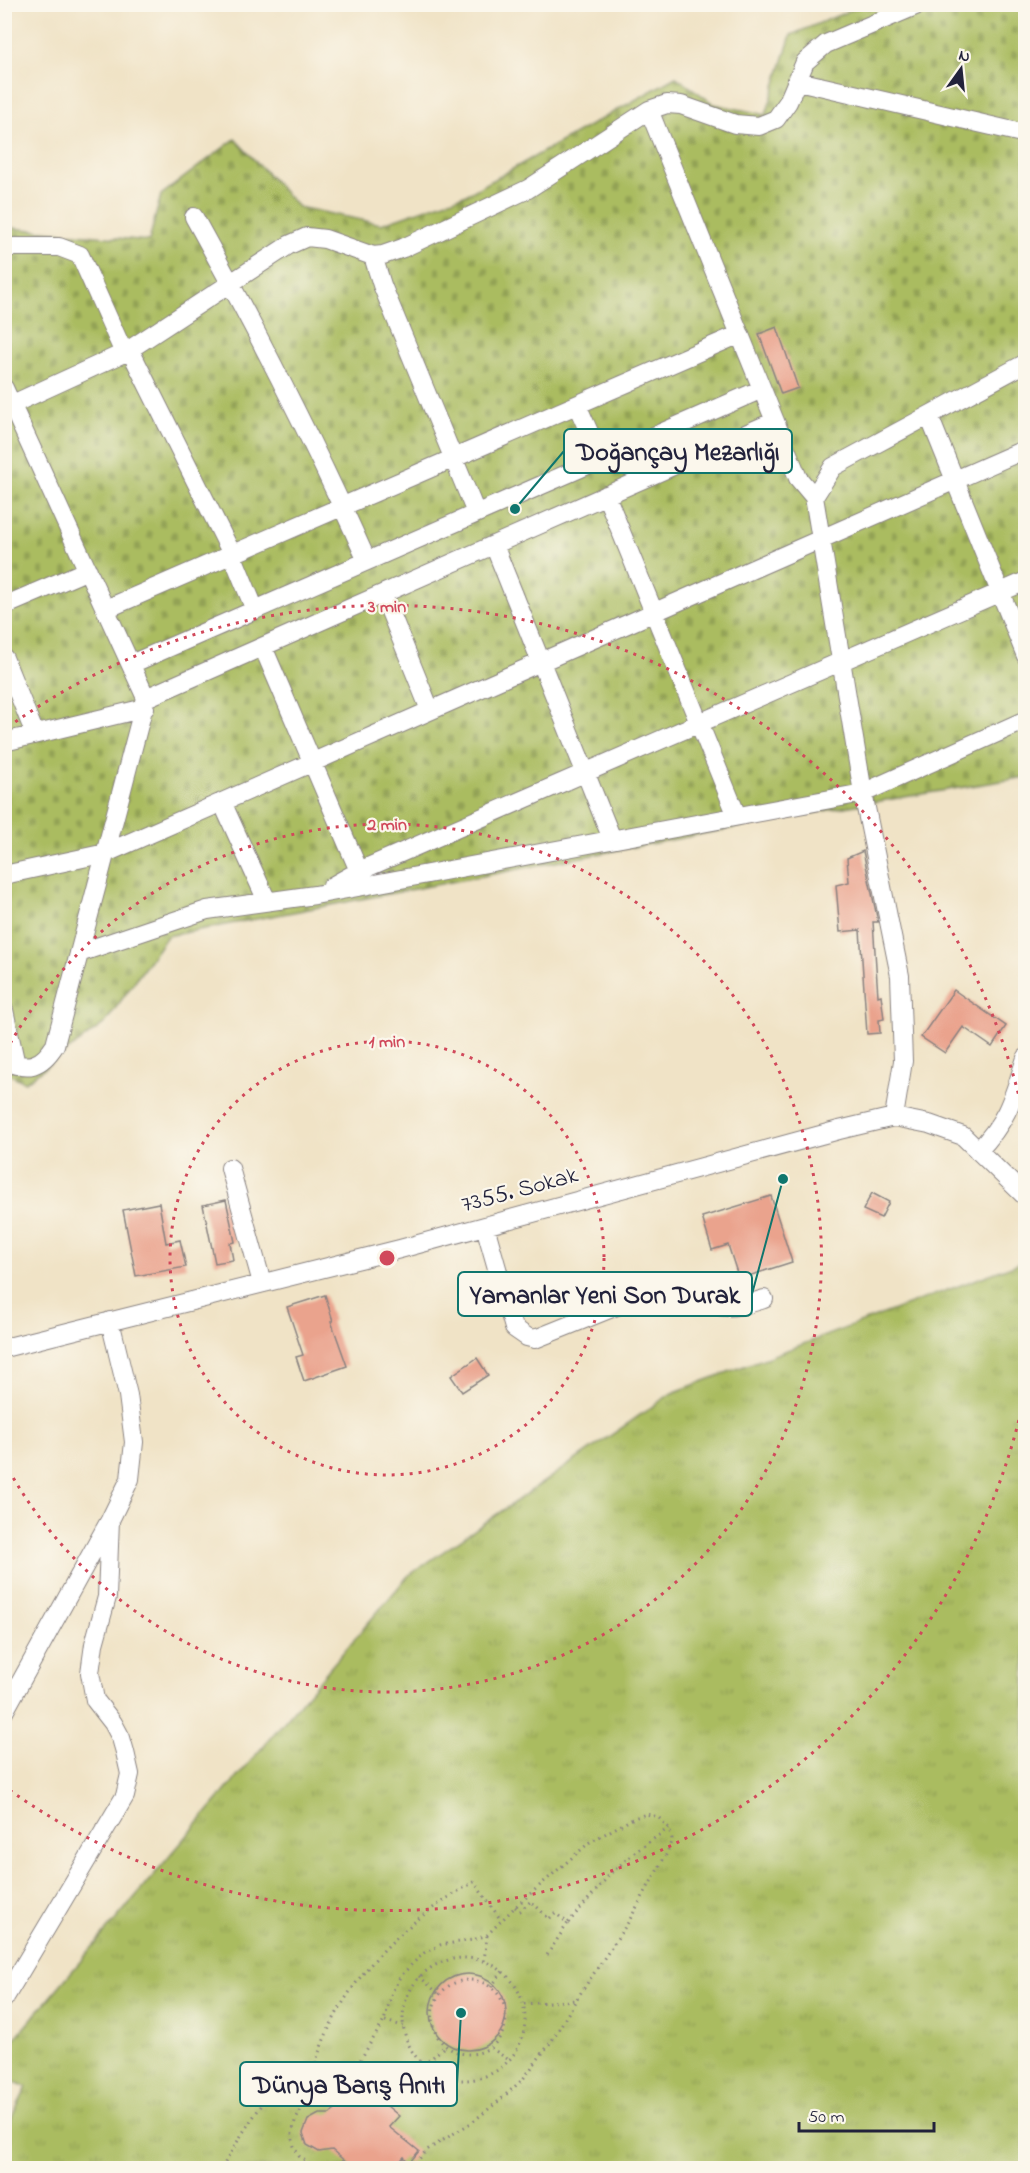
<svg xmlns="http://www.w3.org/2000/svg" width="1030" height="2173" font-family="'Indie Flower',sans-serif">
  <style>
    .cemetery { fill: url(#cemetery-stones); stroke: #666f4e; stroke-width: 1.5 }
    .park { fill: url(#park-tufts); stroke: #666f4e; stroke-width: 1.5 }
    .building { fill: #eaa38d }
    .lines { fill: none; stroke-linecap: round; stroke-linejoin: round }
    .minor-casing { stroke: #898280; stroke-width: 20 }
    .path { stroke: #898280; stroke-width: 3; stroke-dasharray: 1.5 4.5; stroke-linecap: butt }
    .minor { stroke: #fff; stroke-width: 18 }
    .ring { fill: none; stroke: #d1495b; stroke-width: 3; stroke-dasharray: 3 6 }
    .labels { text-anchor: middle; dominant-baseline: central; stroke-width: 4.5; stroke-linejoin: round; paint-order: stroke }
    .street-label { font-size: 24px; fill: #22223b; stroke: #fbf7ec }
    .centre { fill: #d1495b; stroke: #fbf7ec; stroke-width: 3 }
    .ring-label { font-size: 18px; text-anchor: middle; font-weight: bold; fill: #d1495b; stroke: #fbf7ec; stroke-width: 4.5; stroke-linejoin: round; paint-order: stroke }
    .leader { fill: none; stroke: #0f766e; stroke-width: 2 }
    .callout-dot { fill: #0f766e; stroke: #fbf7ec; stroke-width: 2 }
    .callout { fill: #fbf7ec; stroke: #0f766e; stroke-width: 2 }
    .callout-label { font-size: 26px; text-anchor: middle; font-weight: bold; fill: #22223b }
  </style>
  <defs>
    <pattern id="cemetery-stones" width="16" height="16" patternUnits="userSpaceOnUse" patternTransform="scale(1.5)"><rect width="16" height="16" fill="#aabc60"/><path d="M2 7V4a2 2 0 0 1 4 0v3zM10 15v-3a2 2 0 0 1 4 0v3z" fill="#92a154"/></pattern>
    <pattern id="park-tufts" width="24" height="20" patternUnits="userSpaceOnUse" patternTransform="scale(1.5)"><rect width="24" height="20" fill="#aabc60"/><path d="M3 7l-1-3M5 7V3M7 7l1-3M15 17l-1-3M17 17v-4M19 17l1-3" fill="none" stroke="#92a154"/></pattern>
  </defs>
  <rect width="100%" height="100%" fill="#fbf7ec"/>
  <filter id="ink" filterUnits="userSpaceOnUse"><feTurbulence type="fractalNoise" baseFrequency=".0167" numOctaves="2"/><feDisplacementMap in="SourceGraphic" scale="12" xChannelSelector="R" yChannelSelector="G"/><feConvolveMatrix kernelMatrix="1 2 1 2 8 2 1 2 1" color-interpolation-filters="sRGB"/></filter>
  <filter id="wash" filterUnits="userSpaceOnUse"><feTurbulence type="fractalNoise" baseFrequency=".008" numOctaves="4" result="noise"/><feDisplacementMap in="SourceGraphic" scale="24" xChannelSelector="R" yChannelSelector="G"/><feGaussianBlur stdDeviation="1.35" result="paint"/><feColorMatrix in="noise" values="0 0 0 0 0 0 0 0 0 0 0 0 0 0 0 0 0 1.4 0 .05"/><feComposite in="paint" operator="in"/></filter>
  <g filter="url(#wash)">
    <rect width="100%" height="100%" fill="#f0e3c6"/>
    <path class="cemetery" d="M863 5H1025V777L844 807 167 936 105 1023 25 1082 5 1072 4 223 11 228 149 241 161 195 235 139 298 207 381 224 470 193 676 77 714 104 766 115 791 35Z"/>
    <path class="park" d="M1025 1261V2168H5V2131L27 2087 5 2078V2050L408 1576 672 1393Z"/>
    <g id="blocks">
      <path class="building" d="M777 327 798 388 781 394 759 334Z
        M863 851 878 922H873L878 996 881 995 884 1019 879 1020 880 1033 867 1034 860 930 840 932 836 885 849 882 847 858Z
        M954 990 1006 1026 992 1047 963 1027 945 1053 921 1037Z
        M872 1193 889 1202 881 1218 863 1210Z
        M771 1196 792 1262 739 1279 728 1245 712 1250 702 1217Z
        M226 1200 235 1242 230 1243 233 1260 215 1263 203 1205Z
        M159 1203 166 1243 180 1240 186 1267 136 1276 123 1210Z
        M325 1295 333 1321H331L347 1366 304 1381 296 1357 303 1355 287 1307Z
        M477 1358 488 1375 462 1392 451 1376Z
        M430 2012a38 38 0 1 1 76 0a38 38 0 1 1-76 0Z
        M351 2092 365 2105 374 2095 399 2116 389 2127 419 2151 409 2163 404 2157 393 2169H354L332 2150 319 2152 307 2145 303 2133 308 2120 319 2114H330Z"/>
    </g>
  </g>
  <g filter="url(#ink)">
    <use href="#blocks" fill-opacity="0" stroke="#898280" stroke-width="1.5"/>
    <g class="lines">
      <defs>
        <path id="minor" d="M798 81 1026 134
          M649 110 798 478 814 497 863 793 900 976 903 1061 894 1117
          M194 217C256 329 315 444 367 561
          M4 249 12 247H59L80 255 124 353
          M373 256 382 285 476 513
          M130 350 232 554 255 610
          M4 388 146 698
          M577 405 601 459
          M4 408 124 353 289 245 307 237 325 239 373 256 383 255 403 248 528 189 649 110 667 104 681 105 735 124 759 126 776 119 788 102 805 62 826 44 920 4
          M929 416 1026 656
          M606 495 737 816
          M814 497 833 467 1026 363
          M494 545 612 839
          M383 594 430 710
          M4 606 88 570
          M106 609 740 334
          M263 647 359 871
          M4 658 35 734
          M131 664 762 389
          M4 742 145 708
          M222 802 267 901
          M4 875 106 853 1026 449
          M332 886 359 871 1026 581
          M79 953 207 910 315 895 863 793 1026 720
          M4 1010 16 1065
          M4 1059C28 1071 41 1067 55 1045L146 698 775 421
          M978 1151C1008 1120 1013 1098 1026 1058
          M230 1168 262 1283
          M485 1226 514 1328 527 1337 535 1339 642 1296C671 1290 688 1301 717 1306 733 1309 748 1304 764 1299
          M4 1348 400 1249 839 1130 894 1117 929 1124 963 1136 1026 1197
          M4 1712 110 1520 130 1479 134 1442 128 1395 110 1321
          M4 1999 125 1796 130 1774 125 1752 121 1738 113 1723 95 1700 90 1673 94 1644 107 1597 110 1520"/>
      </defs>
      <use href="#minor" class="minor-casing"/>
      <path class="path" d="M515 1907 520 1911 531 1901 549 1919 555 1913 568 1923 611 1873 636 1851 669 1828
        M547 1955 568 1923
        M403 2019a61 61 0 1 1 122 0a61 61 0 1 1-122 0Z
        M484 1961 487 1936
        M419 1976 439 1994
        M432 2017a37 37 0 1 1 74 0a37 37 0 1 1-74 0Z
        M491 1987 503 1971
        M524 2004 576 2000
        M385 2021 403 2026
        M491 2048 509 2060
        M424 2065 445 2046
        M313 2099C310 2077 315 2062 323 2042 352 1971 408 1919 474 1882L501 1920
        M222 2168C243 2131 266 2093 299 2065L325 2071 359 2060
        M314 2168 299 2156 294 2146 292 2134 295 2121 303 2107 313 2099 328 2097 348 2080 384 2021 392 1992 400 1977 412 1964 424 1953 440 1945 473 1940 487 1935 515 1907 590 1842 634 1818 646 1814 658 1817 669 1828 672 1839 667 1853 629 1921 576 2000 551 2042 523 2079 500 2100 471 2123 427 2150 411 2168"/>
      <use href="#minor" class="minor"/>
    </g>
  </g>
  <g class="ring">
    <circle cx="387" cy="1258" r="217"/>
    <path d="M6 1051A434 434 0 1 1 6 1465"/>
    <path d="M1025 1394A652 652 0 0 1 8 1789M8 727A652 652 0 0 1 1025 1122"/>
  </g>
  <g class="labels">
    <g class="street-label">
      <text transform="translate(520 1191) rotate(-15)">7355. Sokak</text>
    </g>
  </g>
  <circle cx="387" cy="1258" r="9" class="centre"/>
  <g class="ring-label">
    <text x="387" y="612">3 min</text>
    <text x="387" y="830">2 min</text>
    <text x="387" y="1047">1 min</text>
  </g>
  <path class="leader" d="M515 509L564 451M783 1179L752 1294M461 2013L457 2084"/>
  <g class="callout-dot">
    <circle cx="515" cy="509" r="6"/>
    <circle cx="783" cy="1179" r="6"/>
    <circle cx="461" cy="2013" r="6"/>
  </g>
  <g class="callout">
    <rect x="564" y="429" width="228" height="44" rx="6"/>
    <rect x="458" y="1272" width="294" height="44" rx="6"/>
    <rect x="240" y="2062" width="217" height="44" rx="6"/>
  </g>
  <g class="callout-label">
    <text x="678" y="460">Doğançay Mezarlığı</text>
    <text x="605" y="1303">Yamanlar Yeni Son Durak</text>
    <text x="349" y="2093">Dünya Barış Anıtı</text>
  </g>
  <rect width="1030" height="2173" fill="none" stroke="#fbf7ec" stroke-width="24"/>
  <g transform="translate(961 69) rotate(15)" stroke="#fbf7ec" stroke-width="4.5" paint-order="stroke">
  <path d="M0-4.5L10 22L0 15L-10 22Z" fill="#22223b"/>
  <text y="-9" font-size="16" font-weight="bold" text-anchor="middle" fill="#22223b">N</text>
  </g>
  <path d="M799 2122v9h135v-9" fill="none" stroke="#22223b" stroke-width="3"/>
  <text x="808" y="2122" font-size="18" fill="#22223b" stroke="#fbf7ec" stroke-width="4.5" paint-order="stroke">50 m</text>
</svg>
